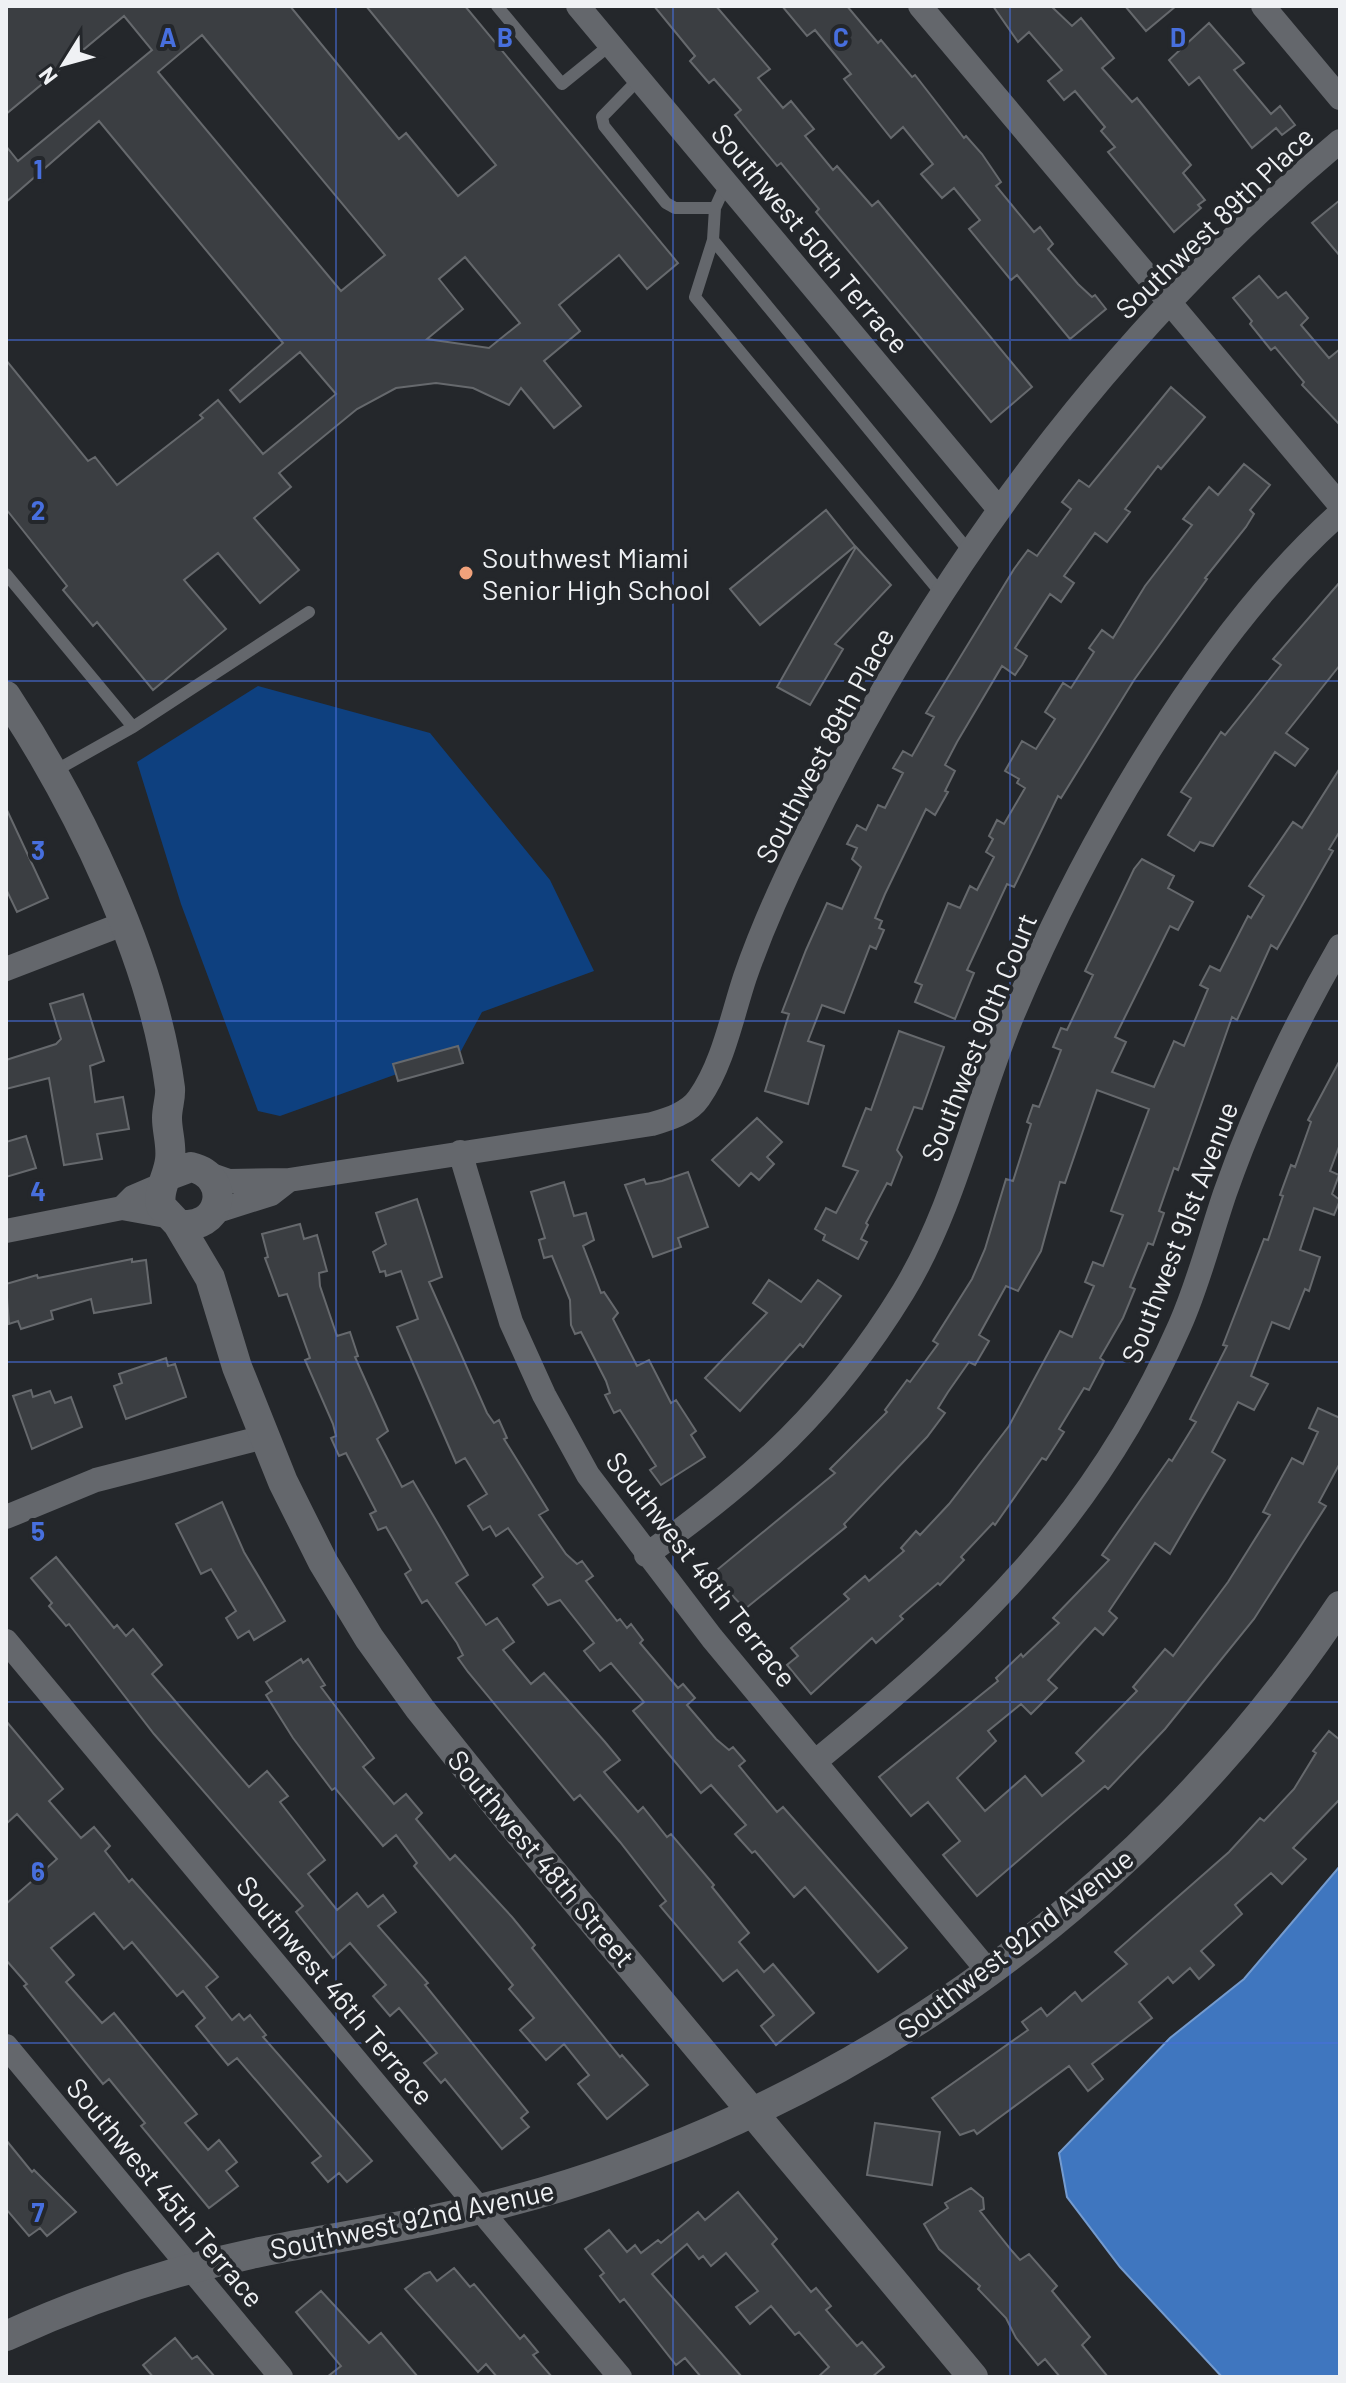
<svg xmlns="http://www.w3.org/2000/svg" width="1346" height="2383" font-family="Barlow,sans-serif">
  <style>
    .green { fill: #0e407f }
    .water { fill: #3f76bf; stroke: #749bcf; stroke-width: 2 }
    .building { fill: #3b3e42; stroke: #66696d; stroke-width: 2; fill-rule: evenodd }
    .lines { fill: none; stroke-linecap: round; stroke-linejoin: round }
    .service { stroke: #64676c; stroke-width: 12 }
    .minor { stroke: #64676c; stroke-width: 24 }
    .tertiary { stroke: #64676c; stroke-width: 30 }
    .grid { fill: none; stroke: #476fde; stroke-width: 2; stroke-opacity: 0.55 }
    .poi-dot { fill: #f1a27b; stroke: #24272b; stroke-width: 3 }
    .labels { text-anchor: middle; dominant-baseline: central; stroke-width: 8; stroke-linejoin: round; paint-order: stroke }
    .street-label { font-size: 28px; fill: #eff1f4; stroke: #24272b }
    .poi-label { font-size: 28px; fill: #eff1f4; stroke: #24272b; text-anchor: start }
    .grid-label { font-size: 26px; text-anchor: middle; font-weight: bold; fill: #476fde; stroke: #24272b; stroke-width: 8; stroke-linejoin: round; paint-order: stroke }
  </style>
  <rect width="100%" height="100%" fill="#24272b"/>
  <path class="green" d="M258 686 430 733 550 880 594 971 482 1012 461 1051 280 1116 258 1111 181 904 137 762Z"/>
  <path class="water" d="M1340 1866V2377H1222L1120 2267 1067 2197 1059 2153 1170 2038 1244 1979Z"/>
  <path class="building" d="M6 6H290L399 139 406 133 458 196 496 165 366 6H465L678 263 647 289 619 255 559 305 580 331 544 361 581 406 554 428 521 388 509 405 473 388 436 383 396 388 357 409 279 473 291 487 254 518 299 570 260 603 218 553 184 580 226 629 153 690 97 622 93 626 63 590 67 586 6 509V360L88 461 95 457 117 485 203 418 200 415 218 400 263 454 336 394 300 352 240 402 230 390 283 343 99 121 6 202V146L18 161 152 50 124 16 6 114ZM202 35 385 255 341 291 158 72ZM465 257 520 323 489 348 427 339 463 309 439 279Z
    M654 6H716L770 69 758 78 783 108 791 101 814 129 805 136 833 170 837 166 872 206 878 201 1032 387 991 422 816 212 819 209 781 163 777 166 735 115 741 110 714 79 709 83 690 61 695 56Z
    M782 6H847L878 43 881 40 912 77 915 75 964 138 966 136 982 154 1001 182 996 186 1034 232 1040 227 1053 244 1048 249 1078 284 1092 297 1095 295 1106 309 1070 339 1017 275 1011 280 969 229 980 220 954 188 942 198 921 174 933 164 903 127 891 138 844 79 851 74 815 30 807 36Z
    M993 6H1051L1072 26 1081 18 1114 58 1102 68 1132 102 1137 98 1191 165 1183 173 1205 200 1198 205 1201 208 1174 232 1108 152 1115 147 1101 131 1105 127 1075 91 1064 100 1048 81 1062 70 1029 32 1018 42Z
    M1125 6H1176L1146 31Z
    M1209 23 1244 63 1234 70 1271 114 1280 106 1295 125 1282 135 1276 128 1252 148 1199 77 1189 85 1169 60Z
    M1340 200V256L1312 223Z
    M1259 276 1278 298 1286 292 1308 318 1301 325 1329 358 1340 349V425L1302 385 1304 382 1275 347 1271 350 1250 324 1252 321 1233 298Z
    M1171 387 1205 417 1161 469 1158 466 1125 509 1130 512 1107 542 1095 533 1064 576 1074 583 1061 602 1050 594 1015 648 1027 656 1022 665 1015 675 1002 666 957 742 945 765 955 771 945 791 948 792 935 815 926 809 885 894 875 918 882 921 879 928 884 930 876 949 870 946 844 1013 822 1005 808 1041 824 1046 808 1104 765 1091 789 1014 782 1012 806 950 827 903 842 909 861 867 852 859 857 848 847 844 857 825 866 830 878 805 885 808 903 773 893 768 903 751 912 756 934 717 926 713 1014 569 1028 550 1037 556 1071 509 1062 502 1079 480 1089 487Z
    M1244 464 1270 485 1250 510 1254 514 1246 527 1205 578 1207 579 1134 680 1061 798 1058 796 1014 887 1007 884 967 970 974 973 955 1019 915 1002 922 985 915 982 948 903 960 908 970 886 977 890 994 857 986 852 993 839 989 836 997 820 1004 824 1025 788 1017 783 1019 779 1005 771 1022 741 1036 749 1055 719 1045 712 1063 683 1071 688 1094 652 1089 648 1102 630 1113 638 1145 586 1192 525 1183 519 1209 487 1218 495Z
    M826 510 855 546 760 625 730 589Z
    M856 547 891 585 835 644 843 649 810 705 777 687Z
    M1340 582V665L1286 733 1308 749 1295 766 1275 752 1213 846 1200 842 1194 851 1168 835 1191 798 1181 792 1221 732 1225 735 1281 665 1273 659Z
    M1340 768V831L1329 849 1333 851 1277 949 1271 945 1237 1020 1232 1017 1178 1170 1174 1168 1159 1211 1164 1213 1153 1245 1148 1243 1130 1287 1135 1289 1123 1318 1100 1358 1104 1361 1089 1390 1084 1388 1059 1429 1064 1432 1046 1460 1042 1458 995 1525 993 1523 961 1557 964 1560 940 1585 938 1583 900 1616 903 1619 876 1643 872 1638 811 1694 787 1665 798 1656 791 1648 849 1599 844 1594 865 1576 869 1581 904 1551 901 1548 916 1531 920 1535 949 1504 1009 1426 1060 1331 1072 1337 1094 1286 1085 1282 1093 1262 1103 1266 1123 1215 1111 1211 1149 1109 1097 1090 1065 1183 1060 1182 1041 1251 1018 1291 1006 1286 979 1335 989 1341 975 1365 969 1362 948 1392 938 1408 945 1413 927 1437 844 1524 846 1527 745 1609 712 1574 835 1473 830 1469 887 1412 885 1410 907 1380 910 1382 938 1344 933 1341 972 1279 985 1249 1006 1179 1013 1181 1031 1124 1027 1122 1033 1105 1039 1107 1061 1050 1053 1047 1061 1028 1067 1030 1093 975 1085 971 1134 869 1142 859 1174 876 1168 888 1193 902 1178 930 1170 926 1115 1037 1126 1042 1112 1072 1154 1087 1174 1041 1184 1046 1208 989 1200 985 1210 966 1220 971 1248 916 1251 918 1264 896 1249 886 1293 822 1302 828Z
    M6 808 48 898 17 912 6 889Z
    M83 994 104 1061 90 1066 95 1102 123 1097 129 1129 97 1134 102 1159 64 1165 49 1078 6 1089V1060L56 1044 61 1039 50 1004Z
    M899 1031 944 1047 922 1109 914 1107 897 1150 902 1157 891 1185 887 1183 866 1223 868 1225 861 1239 867 1242 858 1259 823 1240 825 1235 815 1229 826 1208 836 1213 858 1171 843 1166 866 1108 871 1110Z
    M458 1046 463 1063 398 1081 393 1064Z
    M1340 1060V1144L1330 1171 1339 1175 1332 1194 1340 1200 1334 1215 1314 1208 1300 1250 1320 1257 1309 1291 1305 1289 1289 1329 1272 1322 1251 1376 1268 1384 1254 1410 1238 1402 1212 1452 1225 1460 1170 1554 1155 1543 1109 1611 1117 1618 1103 1635 1095 1628 1048 1680 1057 1688 1031 1714 1021 1704 988 1731 996 1741 957 1778 985 1811 1025 1776 1042 1796 1084 1761 1076 1753 1137 1691 1133 1687 1165 1649 1173 1656 1228 1582 1270 1515 1263 1512 1292 1458 1303 1464 1318 1432 1309 1428 1318 1408 1340 1418V1463L1319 1502 1326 1506 1254 1619 1165 1729 1108 1789 1105 1786 977 1896 943 1855 960 1841 928 1802 911 1816 879 1777 998 1681 996 1678 1021 1654 1023 1657 1059 1623 1053 1618 1109 1560 1102 1555 1169 1459 1172 1461 1196 1422 1190 1419 1227 1346 1223 1345 1264 1239 1268 1240 1283 1196 1280 1195 1291 1165 1295 1167 1311 1122 1308 1120Z
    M757 1118 782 1142 767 1157 774 1164 759 1180 751 1173 739 1186 712 1160Z
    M26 1136 36 1168 6 1177V1142Z
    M688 1172 708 1227 678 1238 681 1247 653 1257 625 1185 644 1179 646 1184 662 1181Z
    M564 1182 574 1216 586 1213 594 1240 583 1246 601 1293 604 1292 618 1313 613 1319 637 1366 649 1360 671 1403 676 1400 696 1431 691 1435 705 1457 661 1485 650 1470 656 1466 620 1410 614 1413 605 1395 610 1393 606 1381 581 1332 575 1334 571 1325 570 1300 552 1256 544 1258 539 1240 545 1238 531 1192Z
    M417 1199 442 1277 429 1282 487 1413 494 1423 499 1420 507 1438 504 1439 548 1510 539 1515 566 1554 577 1564 582 1561 593 1576 586 1581 617 1621 620 1619 627 1628 631 1624 643 1640 640 1643 678 1688 683 1684 695 1698 687 1705 716 1739 729 1750 733 1747 745 1761 739 1766 777 1812 783 1807 907 1948 878 1972 805 1887 794 1897 755 1851 752 1853 735 1834 746 1825 711 1785 701 1793 662 1746 633 1711 644 1702 611 1663 600 1671 584 1651 594 1643 560 1600 548 1605 533 1585 543 1577 508 1528 496 1536 490 1526 483 1530 468 1506 487 1494 465 1458 456 1463 397 1327 418 1319 401 1271 386 1276 385 1271 380 1272 373 1252 386 1244 376 1213Z
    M300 1224 304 1239 317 1235 327 1271 319 1273 320 1286 337 1336 350 1332 358 1356 355 1357 388 1431 377 1439 402 1487 413 1481 468 1575 456 1583 486 1625 497 1618 514 1642 503 1650 531 1684 544 1673 605 1742 620 1760 604 1772 638 1812 643 1807 667 1837 671 1834 714 1885 712 1887 749 1933 739 1942 764 1972 773 1964 814 2013 776 2045 761 2026 774 2015 737 1970 723 1981 660 1906 666 1901 620 1842 580 1795 574 1800 468 1672 458 1658 463 1655 457 1643 427 1600 422 1603 405 1574 411 1570 386 1527 378 1530 370 1514 376 1511 346 1453 339 1456 331 1438 336 1436 333 1424 305 1360 310 1358 287 1294 279 1296 265 1258 268 1257 262 1234Z
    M132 1259V1262L146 1260 151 1303 94 1313 91 1299 51 1311 53 1319 21 1329 18 1321 9 1324 6 1284 37 1275 38 1278Z
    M769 1280 801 1302 818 1280 841 1296 803 1347 800 1344 740 1411 705 1378 767 1313 753 1303Z
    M166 1358 168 1366 175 1364 186 1397 126 1419 114 1386 122 1383 119 1374Z
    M31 1390 33 1397 50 1391 55 1403 71 1397 82 1427 32 1449 13 1396Z
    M222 1502 244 1552 285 1621 254 1640 249 1631 238 1638 226 1618 236 1611 211 1569 201 1574 176 1524Z
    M56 1557 114 1628 117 1625 126 1636 133 1629 162 1665 152 1674 249 1787 267 1771 288 1796 280 1802 325 1860 308 1874 337 1910 357 1893 368 1907 383 1895 396 1912 378 1926 428 1983 425 1985 528 2112 521 2118 529 2127 502 2149 445 2079 441 2083 424 2063 437 2053 399 2008 390 2016 373 1996 386 1985 350 1943 333 1958 296 1912 303 1906 154 1734 69 1624 66 1626 49 1606 52 1603 31 1578Z
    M301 1659 303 1663 308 1659 325 1685 321 1687 374 1758 363 1767 394 1804 406 1794 422 1813 416 1819 450 1860 455 1855 512 1917 535 1945 532 1948 620 2057 622 2055 648 2085 607 2119 578 2084 589 2075 564 2044 546 2060 520 2030 534 2018 509 1989 513 1985 414 1866 417 1863 396 1835 383 1846 335 1788 332 1790 293 1738 266 1695 272 1691 266 1682Z
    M6 1721 63 1789 49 1801 81 1838 94 1827 110 1846 105 1851 129 1882 132 1879 218 1977 206 1987 232 2020 239 2014 244 2020 250 2015 266 2035 263 2037 372 2161 347 2182 339 2173 328 2182 312 2163 321 2156 237 2058 228 2065 196 2026 205 2018 183 1991 177 1996 132 1942 124 1949 94 1913 51 1948 74 1975 66 1982 102 2023 114 2013 197 2114 185 2123 208 2150 219 2140 237 2162 226 2171 238 2186 209 2208 141 2126 145 2123 109 2079 103 2084 24 1986 27 1984 6 1960V1904L57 1859 17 1814 6 1824Z
    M1329 1731 1340 1740V1799L1293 1848 1306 1859 1282 1884 1271 1873 1235 1905 1242 1914 1201 1951 1214 1965 1199 1979 1190 1968 1173 1983 1168 1977 1139 2002 1152 2018 1092 2064 1103 2079 1088 2091 1069 2066 977 2134 974 2130 960 2135 932 2098 1028 2030 1022 2022 1041 2008 1047 2016 1075 1992 1082 2001 1127 1964 1115 1952 1229 1852 1260 1818 1264 1821 1294 1789 1316 1753 1313 1751Z
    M875 2123 940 2132 932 2185 867 2175Z
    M6 2140 32 2172 34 2170 76 2212 47 2236 40 2228 29 2236 6 2209Z
    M971 2188 983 2198 984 2209 980 2211 1012 2251 1020 2260 1029 2254 1057 2286 1052 2291 1090 2337 1082 2345 1108 2377H1060L1045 2359 1038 2365 1016 2338 1006 2318 978 2289 980 2286 939 2249 924 2224 948 2208 945 2203Z
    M738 2192 777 2239 772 2244 811 2292 816 2288 831 2306 826 2310 857 2346 862 2342 884 2367 872 2377H818L829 2367 799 2332 795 2335 771 2306 750 2324 736 2307 758 2291 726 2253 711 2266 703 2256 699 2259 687 2244 652 2274 742 2377H701L685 2358 676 2365 624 2299 620 2302 600 2276 604 2273 585 2249 609 2230 627 2252 635 2245 641 2253 658 2240 661 2243 698 2212 705 2220Z
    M454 2268 470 2287 474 2284 520 2339 524 2335 538 2352 533 2355 552 2377H497L486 2364 478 2372 405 2289 424 2274 430 2272 437 2281Z
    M321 2291 369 2343 381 2333 418 2377H327L341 2366 296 2312Z
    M175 2338 192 2359 197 2356 215 2377H153L143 2365Z"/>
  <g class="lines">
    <path class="service" d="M497 6 562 84 610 45
      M639 79 602 117 604 126 666 203 675 208H715
      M726 184 715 208 713 240 968 550
      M713 240 695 297 940 592
      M6 574 133 727
      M53 772 133 727 309 612"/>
    <path class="minor" d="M578 6 998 508
      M920 6 1340 505
      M1263 6 1340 98
      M6 969 123 924
      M460 1152 511 1322 544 1395 588 1475 712 1638 988 1971
      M209 1174 229 1181 289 1180 652 1124C669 1119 689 1113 699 1098 723 1064 732 1016 745 977 761 931 781 886 803 842 931 575 1112 332 1340 141
      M122 1208 133 1197 161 1185
      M214 1212 271 1194 289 1180
      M6 1231 122 1208 166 1216
      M6 1517 96 1480 264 1437
      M646 1555C756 1477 832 1408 903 1292 954 1208 974 1110 1011 1019 1081 851 1203 635 1340 513
      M6 1641 620 2377
      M816 1761C976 1630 1095 1519 1180 1325 1199 1282 1210 1237 1225 1193 1255 1108 1295 1024 1340 946
      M6 2046 281 2377"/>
    <path class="tertiary" d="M6 696C78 805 153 958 170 1088 171 1098 167 1107 167 1118 167 1132 172 1145 170 1160 168 1177 158 1188 161 1206L178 1224C221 1233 234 1177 191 1167L167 1176
      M178 1224 210 1278 237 1367 283 1482 323 1562 369 1638 420 1709 504 1814 973 2377
      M6 2336C87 2299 173 2270 260 2252 334 2237 410 2227 484 2208 832 2122 1142 1904 1340 1606"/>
  </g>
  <path class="grid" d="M336 6V2377M673 6V2377M1010 6V2377M6 340H1340M6 681H1340M6 1021H1340M6 1362H1340M6 1702H1340M6 2043H1340"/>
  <circle class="poi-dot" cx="466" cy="573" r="8"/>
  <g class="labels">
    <g class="street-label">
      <text transform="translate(1214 222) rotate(-44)">Southwest 89th Place</text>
      <text transform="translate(811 238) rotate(50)">Southwest 50th Terrace</text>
      <text transform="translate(824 745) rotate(-62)">Southwest 89th Place</text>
      <text transform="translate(978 1037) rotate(-68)">Southwest 90th Court</text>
      <text transform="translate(1179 1232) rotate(-69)">Southwest 91st Avenue</text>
      <text transform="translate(702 1569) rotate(52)">Southwest 48th Terrace</text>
      <text transform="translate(542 1858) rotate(50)">Southwest 48th Street</text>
      <text transform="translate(1015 1943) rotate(-38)">Southwest 92nd Avenue</text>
      <text transform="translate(336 1990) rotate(50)">Southwest 46th Terrace</text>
      <text transform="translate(166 2192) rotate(50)">Southwest 45th Terrace</text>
      <text transform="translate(412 2219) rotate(-12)">Southwest 92nd Avenue</text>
    </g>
    <g class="poi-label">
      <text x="482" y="557">Southwest Miami<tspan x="482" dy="32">Senior High School</tspan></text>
    </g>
  </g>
  <g class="grid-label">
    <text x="168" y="47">A</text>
    <text x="505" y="47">B</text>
    <text x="841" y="47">C</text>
    <text x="1178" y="47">D</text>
    <text x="38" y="179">1</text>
    <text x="38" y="520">2</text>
    <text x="38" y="860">3</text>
    <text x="38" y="1201">4</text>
    <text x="38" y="1541">5</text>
    <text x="38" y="1881">6</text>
    <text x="38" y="2222">7</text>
  </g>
  <rect width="1346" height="2383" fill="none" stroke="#eff1f4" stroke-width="16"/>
  <g transform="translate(64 64) rotate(233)" stroke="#24272b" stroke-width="6" paint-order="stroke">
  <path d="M0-6L14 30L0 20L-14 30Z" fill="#eff1f4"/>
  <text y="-12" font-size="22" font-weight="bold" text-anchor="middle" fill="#eff1f4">N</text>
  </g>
</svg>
